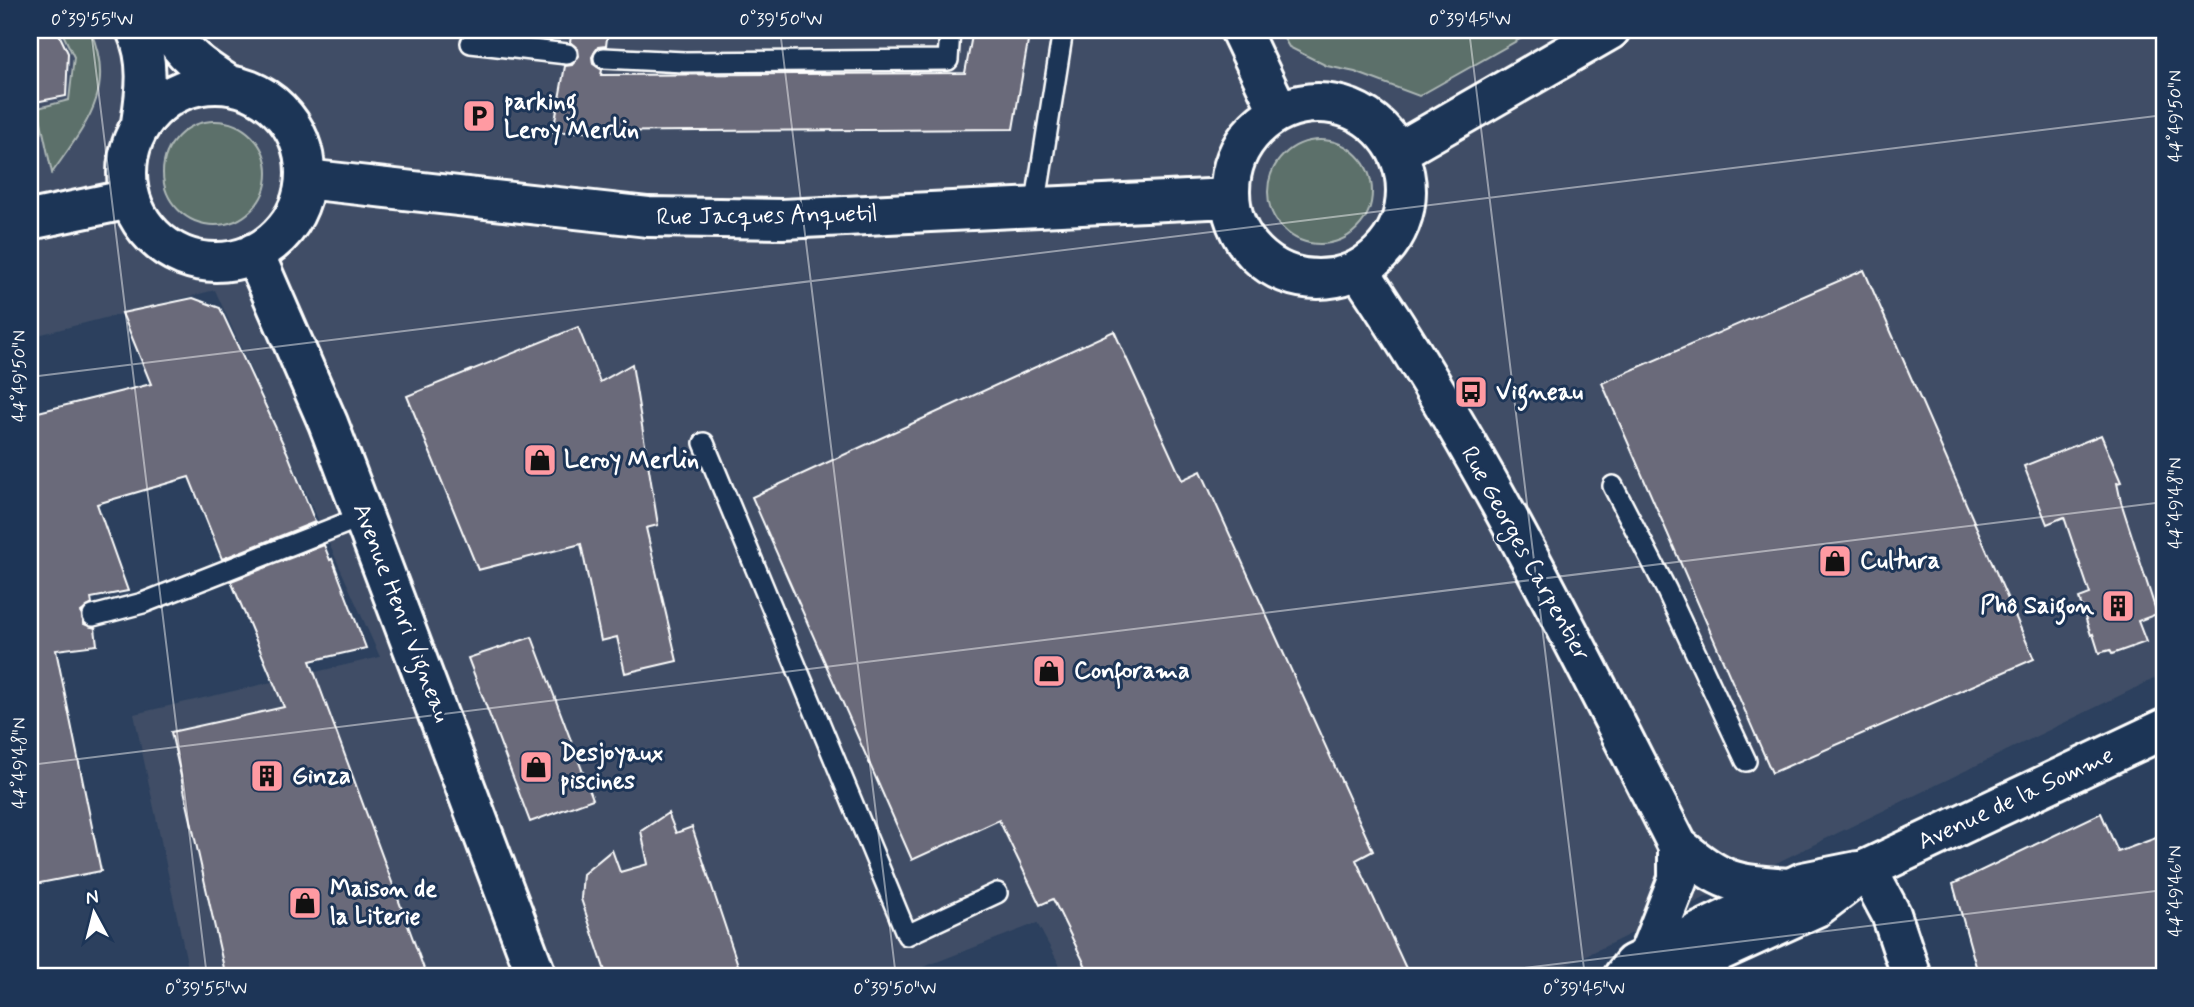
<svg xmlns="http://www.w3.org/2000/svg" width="2194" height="1007" font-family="Mynerve,sans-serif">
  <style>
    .built { fill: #3f4d66 }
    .grass { fill: #5b6f6b; stroke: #adb7b5; stroke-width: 2 }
    .building { fill: #6a6a7a; stroke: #fff; stroke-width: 2 }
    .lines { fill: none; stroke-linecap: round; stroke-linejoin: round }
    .lane-casing { stroke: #fff; stroke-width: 24 }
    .street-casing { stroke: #fff; stroke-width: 44 }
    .secondary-casing { stroke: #fff; stroke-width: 44 }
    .lane { stroke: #1d3557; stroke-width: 19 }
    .street { stroke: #1d3557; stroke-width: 38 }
    .secondary { stroke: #1d3557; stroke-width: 38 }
    .ticks { fill: none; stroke: #fff; stroke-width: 2; stroke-opacity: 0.45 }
    .labels { text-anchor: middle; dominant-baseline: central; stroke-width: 6; stroke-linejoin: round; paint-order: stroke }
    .poi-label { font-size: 24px; font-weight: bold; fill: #fff; stroke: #1d3557; text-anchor: start }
    .street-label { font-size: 24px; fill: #fff; stroke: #1d3557 }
    .neatline { fill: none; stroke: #fff; stroke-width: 2.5 }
    .ticks-label { font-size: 18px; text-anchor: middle; fill: #fff }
  </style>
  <rect width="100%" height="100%" fill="#2c405e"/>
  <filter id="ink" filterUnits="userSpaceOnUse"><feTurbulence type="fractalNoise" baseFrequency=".0143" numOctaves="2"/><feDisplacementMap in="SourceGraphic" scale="14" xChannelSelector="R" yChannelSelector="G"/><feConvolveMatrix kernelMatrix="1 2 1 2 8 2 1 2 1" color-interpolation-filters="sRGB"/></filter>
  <g filter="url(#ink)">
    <path class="built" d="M30 30H2164V674L1542 977H1066L1037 923 898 977H190L134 714 380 657 215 290 30 337Z"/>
    <path class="grass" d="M61 30H90C117 90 86 124 52 173L38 108 69 100 74 57Z
      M1279 30H1536L1419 96 1355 72 1327 66 1289 47Z
      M163 173a52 52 0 1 1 104 0a52 52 0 1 1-104 0Z
      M1268 192a52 52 0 1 1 104 0a52 52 0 1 1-104 0Z"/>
    <path class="building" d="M30 30H57L68 53 66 96 30 103Z
      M572 30H608L606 46 598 47 592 57 593 64 602 70 601 75 965 73 973 30H1030L1013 129 553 132 565 66 572 65 579 56 578 49 570 42Z
      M1864 270 2034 659 1772 773 1602 383Z
      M193 298 220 308 287 452 315 522 222 559 189 477 97 504 128 591 91 598 92 604 81 612 84 624 95 628 97 645 56 650 101 871 30 885V414L151 384 122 313Z
      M578 327 600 382 632 364 658 525 646 528 677 661 625 673 617 637 601 641 581 544 478 570 407 396Z
      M1114 331 1182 480 1201 471 1373 851 1356 860 1410 977H1091L1053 899 1040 905 999 820 912 860 752 497Z
      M2101 435 2121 482 2117 483 2121 502 2157 614 2138 621 2146 642 2112 654 2110 650 2099 653 2093 634 2091 635 2079 598 2090 594 2064 517 2047 524 2024 466Z
      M324 545 330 560 332 559 366 648 310 661 427 977H226L171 732 284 707 231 581Z
      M532 637 593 799 530 822 468 658Z
      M668 813 676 833 692 827 742 977H607L581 899 583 874 612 850 620 872 648 864 641 831Z
      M2101 813 2118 852 2164 835V977H1979L1953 884Z"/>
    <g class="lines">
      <defs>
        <path id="lane" d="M471 43 567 54
          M604 58 684 62 948 60 950 30
          M1035 208 1063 30
          M704 443 907 935 997 893
          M1613 486 1666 589 1746 761
          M93 616 143 603 364 516"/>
        <path id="street" d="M1240 30 1279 112
          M1230 191a88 88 0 1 1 176 0a88 88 0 1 1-176 0Z
          M1398 152 1610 30
          M305 179 648 217 782 219 1230 198
          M30 220 130 199
          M1359 270C1482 452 1578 651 1678 846 1725 884 1732 884 1791 888
          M1867 869 1891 914 1912 977
          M1647 958 1678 879V846"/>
        <path id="secondary" d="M136 30C150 60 146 91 141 123
          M170 30C182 55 206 70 229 85
          M127 173a89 89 0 1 1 178 0a89 89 0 1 1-178 0Z
          M254 253 328 423 537 977
          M1623 977 1633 964 1803 882 1858 871
          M1663 977 1817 907 1867 869 2164 729"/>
      </defs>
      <use href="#lane" class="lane-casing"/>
      <use href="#street" class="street-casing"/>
      <use href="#secondary" class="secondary-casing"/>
      <use href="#lane" class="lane"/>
      <use href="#street" class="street"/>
      <use href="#secondary" class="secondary"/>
    </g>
  </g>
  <path class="ticks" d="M91 30 207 977M780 30 896 977M1469 30 1585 977M2158 30 2164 85M30 377 2164 115M30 765 2164 502M1451 977 2164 890"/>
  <defs>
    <symbol id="parking-square" viewBox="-11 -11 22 22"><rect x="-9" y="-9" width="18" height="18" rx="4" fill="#ff9aa2" stroke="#1d3557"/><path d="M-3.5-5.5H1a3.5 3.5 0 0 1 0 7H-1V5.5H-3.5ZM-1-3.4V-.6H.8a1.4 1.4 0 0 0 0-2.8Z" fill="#111"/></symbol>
    <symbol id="bus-square" viewBox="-11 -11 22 22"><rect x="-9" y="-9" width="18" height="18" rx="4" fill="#ff9aa2" stroke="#1d3557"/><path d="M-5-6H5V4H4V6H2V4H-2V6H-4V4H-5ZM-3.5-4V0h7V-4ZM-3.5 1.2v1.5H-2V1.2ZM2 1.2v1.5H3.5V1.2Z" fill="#111"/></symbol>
    <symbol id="shop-square" viewBox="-11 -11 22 22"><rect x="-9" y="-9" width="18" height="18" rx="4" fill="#ff9aa2" stroke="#1d3557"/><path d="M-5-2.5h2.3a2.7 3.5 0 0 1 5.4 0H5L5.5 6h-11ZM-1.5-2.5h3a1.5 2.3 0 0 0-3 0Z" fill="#111"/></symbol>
    <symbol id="building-square" viewBox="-11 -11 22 22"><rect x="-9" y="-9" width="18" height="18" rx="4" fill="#ff9aa2" stroke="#1d3557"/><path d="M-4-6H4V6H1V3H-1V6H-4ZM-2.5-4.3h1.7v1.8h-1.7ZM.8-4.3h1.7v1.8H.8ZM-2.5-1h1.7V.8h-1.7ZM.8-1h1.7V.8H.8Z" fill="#111"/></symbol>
  </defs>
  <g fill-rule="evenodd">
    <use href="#parking-square" x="460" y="97" width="38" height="38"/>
    <use href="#bus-square" x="1452" y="373" width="38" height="38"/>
    <use href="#shop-square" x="521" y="441" width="38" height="38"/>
    <use href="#shop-square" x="1816" y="542" width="38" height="38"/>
    <use href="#building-square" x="2099" y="587" width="38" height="38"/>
    <use href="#shop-square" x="1030" y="652" width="38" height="38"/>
    <use href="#shop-square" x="517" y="748" width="38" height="38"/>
    <use href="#building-square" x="248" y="757" width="38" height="38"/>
    <use href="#shop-square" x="286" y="884" width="38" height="38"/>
  </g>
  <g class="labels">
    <g class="poi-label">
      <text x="504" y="102">parking<tspan x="504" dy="28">Leroy Merlin</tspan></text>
      <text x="1496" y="392">Vigneau</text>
      <text x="564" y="460">Leroy Merlin</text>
      <text x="1860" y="561">Cultura</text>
      <text x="2094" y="606" text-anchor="end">Phô Saigon</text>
      <text x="1074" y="671">Conforama</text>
      <text x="560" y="753">Desjoyaux<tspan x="560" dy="28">piscines</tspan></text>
      <text x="292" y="776">Ginza</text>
      <text x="330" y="889">Maison de<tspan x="330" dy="28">la Literie</tspan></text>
    </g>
    <g class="street-label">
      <text transform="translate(767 216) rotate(-1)">Rue Jacques Anquetil</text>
      <text transform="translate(1525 554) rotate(61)">Rue Georges Carpentier</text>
      <text transform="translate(401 613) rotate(69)">Avenue Henri Vigneau</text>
      <text transform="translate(2016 799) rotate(-25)">Avenue de la Somme</text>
    </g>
  </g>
  <rect width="2194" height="1007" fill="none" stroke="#1d3557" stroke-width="77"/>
  <g transform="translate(94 913) rotate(353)" stroke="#1d3557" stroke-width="5" paint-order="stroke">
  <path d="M0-5L12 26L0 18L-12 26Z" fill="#ffffff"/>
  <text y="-10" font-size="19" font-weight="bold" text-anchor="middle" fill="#ffffff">N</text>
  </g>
  <rect x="38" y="38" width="2118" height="930" class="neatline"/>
  <g class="ticks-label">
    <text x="92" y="25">0°39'55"W</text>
    <text x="781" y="25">0°39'50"W</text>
    <text x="1470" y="25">0°39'45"W</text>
    <text transform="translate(2175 116) rotate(-90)" y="6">44°49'50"N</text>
    <text transform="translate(19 376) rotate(-90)" y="6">44°49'50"N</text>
    <text transform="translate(2175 503) rotate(-90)" y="6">44°49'48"N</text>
    <text transform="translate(19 763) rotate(-90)" y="6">44°49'48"N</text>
    <text transform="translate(2175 891) rotate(-90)" y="6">44°49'46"N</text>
    <text x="206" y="994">0°39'55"W</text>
    <text x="895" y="994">0°39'50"W</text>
    <text x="1584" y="994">0°39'45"W</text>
  </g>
</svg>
